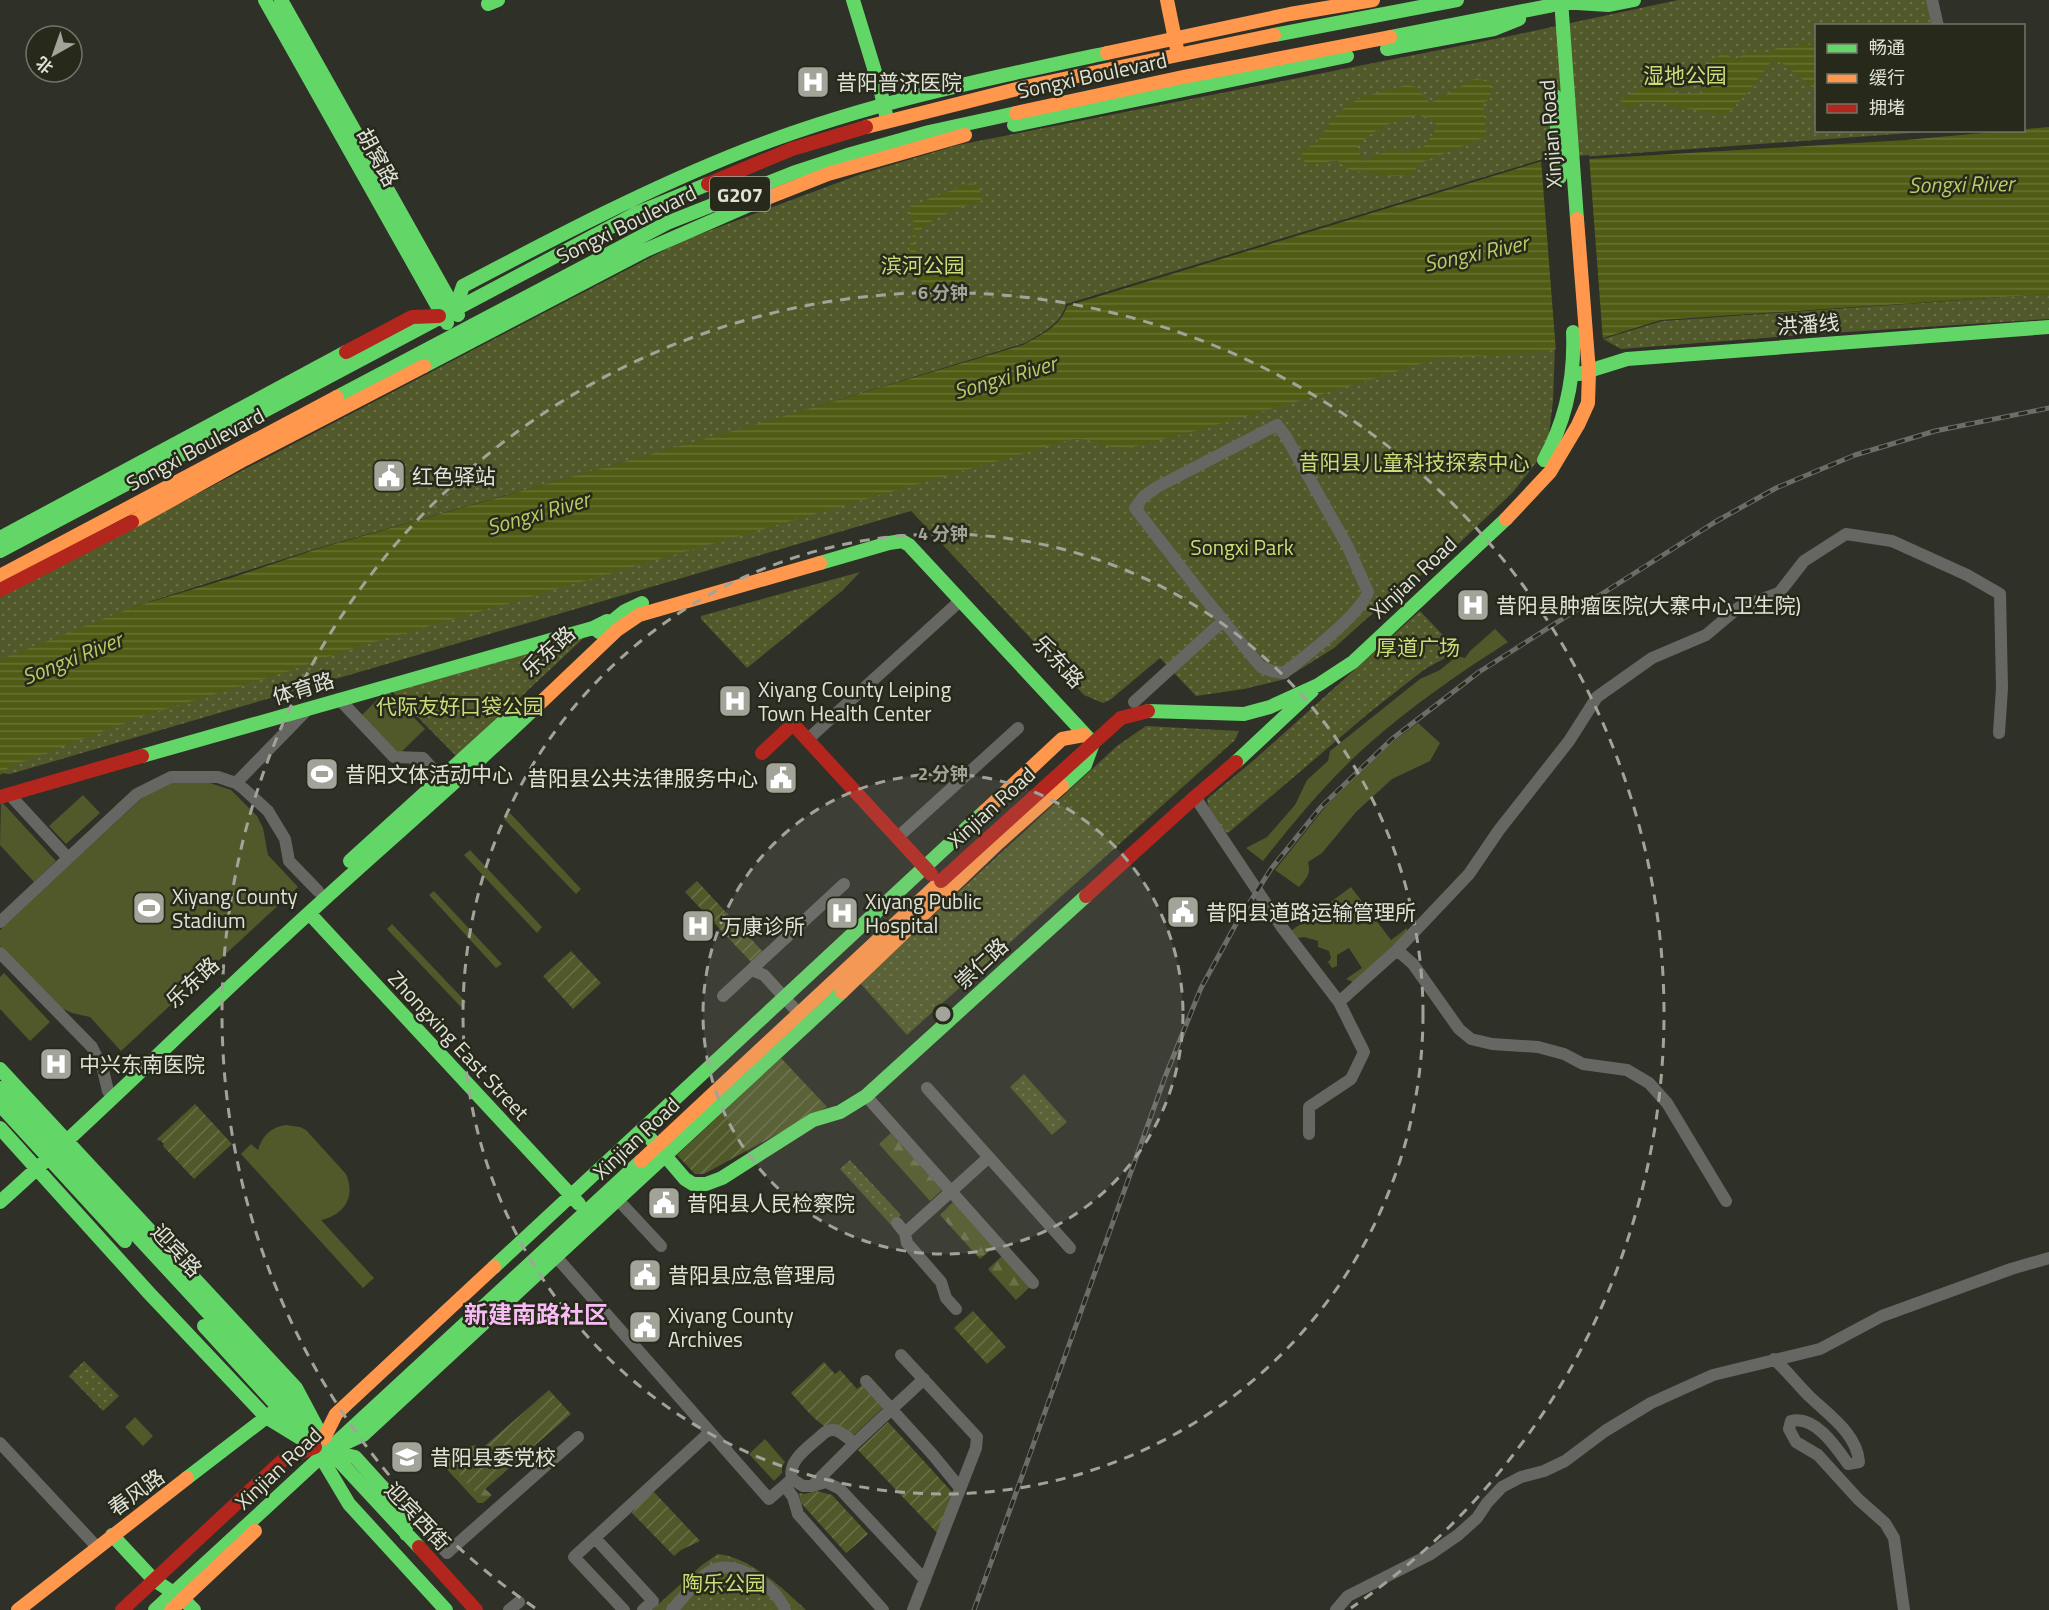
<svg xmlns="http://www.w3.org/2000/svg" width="2049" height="1610" font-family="'Titillium Web','Noto Sans SC',sans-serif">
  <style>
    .grass { fill: #51592b }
    .forest { fill: url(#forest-firs) }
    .park { fill: url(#park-dots) }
    .garden { fill: url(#garden-furrows) }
    .water { fill: url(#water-rules); fill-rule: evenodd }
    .pier { fill: #2f3028 }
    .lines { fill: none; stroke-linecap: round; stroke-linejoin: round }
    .street { stroke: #666763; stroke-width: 12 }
    .fast { stroke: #63d668; stroke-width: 14 }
    .slow { stroke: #ff974d; stroke-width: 14 }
    .jam { stroke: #b3261e; stroke-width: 14 }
    .rail-casing { stroke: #6c6d69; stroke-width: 5 }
    .rail { stroke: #272a1b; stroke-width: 3; stroke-dasharray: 9; stroke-linecap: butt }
    .ring { fill: none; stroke: #a2a49a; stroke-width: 3; stroke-dasharray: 10 8 }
    .labels { text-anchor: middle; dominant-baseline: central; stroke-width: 5; stroke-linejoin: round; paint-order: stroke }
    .shield { fill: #272a1b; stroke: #a8ab9f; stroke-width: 1.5 }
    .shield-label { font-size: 20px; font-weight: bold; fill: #e0e2d8 }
    .street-label { font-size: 21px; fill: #e0e2d8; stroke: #272a1b }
    .park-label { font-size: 21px; fill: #cadd77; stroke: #272a1b }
    .poi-label { font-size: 21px; fill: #e0e2d8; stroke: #272a1b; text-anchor: start }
    .water-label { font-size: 22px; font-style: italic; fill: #b9cb66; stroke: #272a1b }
    .quarter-label { font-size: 24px; font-weight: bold; fill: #f7bcf4; stroke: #272a1b }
    .centre { fill: #a2a49a; stroke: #272a1b; stroke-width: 3 }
    .ring-label { font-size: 18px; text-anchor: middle; font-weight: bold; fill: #a2a49a; stroke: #272a1b; stroke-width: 5; stroke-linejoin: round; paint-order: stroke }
  </style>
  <defs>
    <pattern id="forest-firs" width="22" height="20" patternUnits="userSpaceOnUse" patternTransform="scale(1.5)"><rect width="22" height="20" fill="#51592b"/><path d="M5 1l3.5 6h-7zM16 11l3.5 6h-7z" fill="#6a7149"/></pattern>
    <pattern id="park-dots" width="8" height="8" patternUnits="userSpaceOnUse" patternTransform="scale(1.5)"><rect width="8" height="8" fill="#51592b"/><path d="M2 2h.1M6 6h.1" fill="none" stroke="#6a7149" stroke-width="1.8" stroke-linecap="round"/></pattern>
    <pattern id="garden-furrows" width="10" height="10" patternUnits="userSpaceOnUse" patternTransform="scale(1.5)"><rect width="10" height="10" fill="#51592b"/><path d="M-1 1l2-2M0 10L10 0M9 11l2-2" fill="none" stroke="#6a7149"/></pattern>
    <pattern id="water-rules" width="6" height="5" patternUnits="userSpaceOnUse" patternTransform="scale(1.5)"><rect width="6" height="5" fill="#505b13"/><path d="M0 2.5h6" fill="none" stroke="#697235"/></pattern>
  </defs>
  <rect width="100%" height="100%" fill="#2f3028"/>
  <path class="grass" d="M1495 629 1508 642C1461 672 1413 705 1371 742 1331 777 1296 819 1263 861L1246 848 1267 837 1295 805 1307 780 1328 761 1330 751 1420 679 1440 670 1457 656 1465 658 1470 651Z
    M387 690 425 729 399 754 361 716Z
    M1418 723 1440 743 1430 761 1392 779 1356 812 1322 853 1308 862C1311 874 1307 878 1299 887L1275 870 1326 806 1390 744Z
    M201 780 231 790 257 816 263 828 268 855 298 887 121 1051 90 1017 72 1013 61 1008 0 946V930L142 798 170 782Z
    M83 795 100 813 66 844 49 826Z
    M1 801 56 861 34 882 0 845Z
    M510 813 581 889 576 894 504 819Z
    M470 850 542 927 537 933 464 855Z
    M1351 887 1391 940 1407 928V934L1355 983 1346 979 1362 968 1349 948 1337 955V966L1332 968 1328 962 1331 958 1329 951 1318 947V941L1304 937 1298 938 1291 931Z
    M434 891 502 964 496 968 429 895Z
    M392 924 466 1002 461 1007 387 929Z
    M4 973 50 1022 30 1041 0 1009V977Z
    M286 1125 300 1127 306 1130 346 1174C356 1197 344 1215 321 1220L374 1278 363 1288 241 1154 251 1144 258 1150C262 1136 271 1127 286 1125Z
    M135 1417 153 1436 143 1446 125 1427Z
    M765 1439 785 1462 782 1466V1473L774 1481 749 1454Z"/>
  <path class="forest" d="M891 1133 942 1190 930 1201 879 1144Z
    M953 1202 994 1247 980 1259 940 1215Z
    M1002 1256 1030 1287 1016 1300 988 1269Z
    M475 1445 481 1450 483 1455 507 1470 485 1489 492 1495 483 1503H478L442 1464 441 1453C453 1448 464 1450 475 1445Z"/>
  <path class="park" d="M1678 0H1936L1942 25 1816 26V130L1938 131 1540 160 1066 304C1061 324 1042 333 1025 343L766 422 315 549 133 607 0 663V597L682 241 861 174 958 145 1510 36Z
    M2049 294V319L1801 335 1621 349 1603 339 1662 321Z
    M1555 346 1553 401 1549 434 1536 463 1513 492 1453 549 1373 613 1334 648 1285 679 1244 689 1196 696 1160 658 1110 700 1103 703 1084 695 911 511 10 774 0 773 10 763 137 713 902 476 1369 365Z
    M860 572 843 590 747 668 701 619V616Z
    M1420 611 1458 651 1425 669 1370 712 1228 833C1218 827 1208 810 1207 799L1254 760Z
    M592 630 457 757 390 689Z
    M1146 726 1239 731 1235 740 907 1035 860 983 1117 746Z
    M1024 1074 1067 1122 1052 1135 1010 1087Z
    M850 1160 901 1215 891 1225 840 1169Z
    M84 1361 119 1396 103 1411 69 1376Z
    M718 1554C751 1558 782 1588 806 1610H652L702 1565Z"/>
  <path class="garden" d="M697 881 763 952 751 962 685 892Z
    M571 951 601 983 573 1009 543 976Z
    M781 1058 827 1107 704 1174H695L677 1155Z
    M195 1104 232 1144 194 1179 163 1146 164 1144 160 1140 159 1141 157 1139Z
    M973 1311 1006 1347 987 1364 954 1328Z
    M824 1362 835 1374 840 1370 857 1389 862 1385 883 1408 855 1434C825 1437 810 1413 791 1393Z
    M549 1390 571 1414 478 1495 456 1471Z
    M888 1422 952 1492 938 1534 858 1450Z
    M817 1491 832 1495 868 1534 846 1553 801 1503 799 1493 804 1494Z
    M654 1492 700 1541 681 1550 674 1556 632 1513 641 1501Z"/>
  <path class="water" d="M1803 43 1816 47V90L1782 63 1772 60C1766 68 1735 110 1727 113 1714 117 1666 102 1648 102 1640 102 1632 106 1625 108L1620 100 1639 89 1644 78C1656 74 1666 76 1679 75L1686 67H1701L1723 53 1735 59 1749 52 1765 53 1778 48H1790ZM1702 70 1705 73 1702 93 1679 94 1666 87V80H1687Z
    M1477 78 1491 84 1490 99 1483 103 1486 131 1485 137 1420 163 1413 173 1407 175 1395 176 1368 173 1347 169 1337 160 1312 165 1305 164 1301 150 1315 145 1331 121 1346 106 1362 97 1407 85 1416 87 1430 103ZM1418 115 1433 120 1437 127 1424 147 1405 152 1392 149 1363 161 1357 147C1374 128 1393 121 1418 115Z
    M2049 127V294L1661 320 1603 338 1549 351 1435 359 1360 383 1195 431 1125 449C1108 448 1094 439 1078 439 1072 439 1065 441 1059 443L350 649 283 673 140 717 11 766 0 775V660L133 607 231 578 317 549 764 422 1023 345C1041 335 1061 326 1067 306L1539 162 1906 140Z
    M971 183 979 187 982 200C975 205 968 205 960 207 946 212 915 227 914 242 913 255 926 259 935 263L947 252 955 253 965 265 963 276 966 284 949 295 931 299 927 296C922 282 913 266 910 252 908 242 916 234 914 224 913 217 909 213 910 206Z"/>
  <path class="pier" d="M1589 155 1603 341 1556 352 1541 159Z"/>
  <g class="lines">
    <path class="street" d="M1932 0 1938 26
      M1277 425 1285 435 1348 547 1368 592C1360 615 1304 657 1284 673L1272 671 1261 667 1200 592 1135 508 1143 497 1157 487Z
      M339 699 394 757 423 758 441 778
      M1134 702 1223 621
      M807 740 961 600
      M236 783 306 711
      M9 794 68 858
      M1195 797 1281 926 1339 1002 1364 1052 1351 1079 1309 1107V1134
      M898 837 1018 728
      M0 922 137 794 171 777H218L236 783 244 789 268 811 285 839 289 861 318 891
      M1397 950 1413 964 1459 1029 1471 1039 1492 1044 1538 1047 1564 1054 1583 1064 1627 1070 1649 1083 1667 1103 1726 1201
      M0 953 92 1047 103 1070 108 1091
      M751 970 764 975 793 1007
      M723 996 844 884
      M1339 1002 1397 950 1469 874 1499 830 1569 741 1597 697 1652 658 1706 635 1738 608 1779 593 1804 561 1846 534 1892 541 1967 575 2000 594 2002 688 1999 733
      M927 1088 1070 1248
      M866 1096 1033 1283
      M612 1199 615 1202H620L661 1246
      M897 1223 905 1233 907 1243 941 1282 946 1298 956 1309
      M905 1233 989 1157
      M551 1251 769 1499 792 1479
      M901 1355 977 1437 976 1448 913 1610
      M1774 1359C1787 1371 1798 1385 1810 1397 1829 1415 1857 1434 1859 1462L1848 1464C1836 1447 1815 1415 1791 1421L1789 1429 1796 1442 1818 1455 1858 1499 1885 1523 1894 1538 1904 1610
      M866 1381 933 1455 960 1488
      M0 1443 97 1547
      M855 1443 812 1486H803L792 1479C787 1459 811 1446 824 1433 837 1424 844 1437 855 1443L924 1379
      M785 1486 793 1497 798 1514 883 1610
      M812 1486 826 1482 840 1489 925 1580
      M405 1512 415 1517 447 1553 578 1437
      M595 1538 653 1601 643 1610
      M509 1610 519 1602
      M624 1610 574 1557 710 1432
      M672 1610C683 1599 698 1577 713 1570 737 1559 777 1587 785 1610
      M1336 1610 1348 1596 1429 1555 1458 1535 1477 1518 1487 1503 1502 1487 1521 1477 1544 1471 1565 1461 1605 1431 1651 1403 1713 1375 1820 1349 1882 1316 2011 1269 2049 1258"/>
    <path class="fast" d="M265 0 447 323
      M281 0 458 315
      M853 0 880 88 886 115
      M1561 0 1577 219
      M1561 2 1609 5 1634 0
      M488 4 498 0
      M1274 35 1457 0
      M1390 37 1549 6 1569 0
      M1387 49 1494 29 1519 19
      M1555 96 1560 177
      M1014 125 1347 56
      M455 309 463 286C556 237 649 188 746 150 863 104 985 79 1107 53
      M424 366 646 250 749 205
      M1579 374 1627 359 2049 327
      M337 397 667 223 793 173 851 154 929 132 1016 113
      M1544 460C1566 420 1575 378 1573 332
      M0 538 346 352
      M0 551 637 213 708 184
      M820 563 889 543 902 541 909 545 1093 743 1085 765 1062 786
      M599 632 625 611 642 603
      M1148 711 1244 714 1270 707 1318 685 1353 662 1506 519
      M142 756 593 628 607 621
      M1236 762 1312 691
      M350 861 513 713
      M309 913 579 1204
      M0 1069 296 1388 329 1450 419 1547
      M0 1088 309 1422
      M0 1105 125 1241
      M0 1128 149 1293 266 1417 315 1447 349 1504 446 1610
      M650 1138 685 1179 693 1184H706L722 1178 813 1120 840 1112 866 1096 1086 896
      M0 1202C105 1108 204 1009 308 914 384 844 462 778 536 707
      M494 1267 985 811
      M204 1326 302 1433
      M335 1448 363 1435 842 992
      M329 1451 355 1457 405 1512 406 1534
      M187 1478 273 1412
      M112 1535 154 1580 183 1599 194 1610
      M155 1610 641 1161"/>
    <path class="slow" d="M1167 0 1177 49
      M1107 53 1290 14 1373 0
      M1016 113 1183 77 1390 37
      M866 127 1025 87 1274 35
      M749 205 828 174 965 135
      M1506 519 1550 472 1578 425 1588 403 1589 372 1577 219
      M132 522 245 459 424 366
      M0 576 337 397
      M536 707 617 630 639 615 820 563
      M985 811 1062 739 1084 735
      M842 992 998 843 1062 786
      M641 1161 941 881
      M324 1438 336 1414 494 1267
      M18 1610 187 1478
      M171 1610 255 1531"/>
    <path class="jam" d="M708 184 792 149 866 127
      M346 352 412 317 439 316
      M0 590 132 522
      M762 753 793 724 931 874
      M0 797 142 756
      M941 881 1121 718 1148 711
      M1086 896 1195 797 1236 762
      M419 1547 476 1610
      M122 1610 284 1459 315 1447"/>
    <defs>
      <path id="rail" d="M974 1610 1165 1077 1201 988 1236 924 1271 869 1321 807 1392 739 1479 672 1715 522 1776 488 1855 455 1935 431 2049 408"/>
    </defs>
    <use href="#rail" class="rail-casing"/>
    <use href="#rail" class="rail"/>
  </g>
  <circle cx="943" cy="1014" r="240" fill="#a2a49a" fill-opacity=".12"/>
  <g class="ring">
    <circle cx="943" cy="1014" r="240"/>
    <circle cx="943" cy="1014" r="480"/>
    <path d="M535 1608A721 721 0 1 1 1351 1608"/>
  </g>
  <defs>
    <symbol id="hospital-square" viewBox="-11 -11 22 22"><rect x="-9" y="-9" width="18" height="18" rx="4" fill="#a2a49a" stroke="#272a1b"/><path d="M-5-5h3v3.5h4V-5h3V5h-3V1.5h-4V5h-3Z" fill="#fff"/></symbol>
    <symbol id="civic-square" viewBox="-11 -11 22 22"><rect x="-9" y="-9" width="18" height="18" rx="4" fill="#a2a49a" stroke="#272a1b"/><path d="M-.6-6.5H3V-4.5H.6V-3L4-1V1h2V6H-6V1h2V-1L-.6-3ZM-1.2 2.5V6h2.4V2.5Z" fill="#fff"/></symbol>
    <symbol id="stadium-square" viewBox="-11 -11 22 22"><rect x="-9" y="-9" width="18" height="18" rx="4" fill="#a2a49a" stroke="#272a1b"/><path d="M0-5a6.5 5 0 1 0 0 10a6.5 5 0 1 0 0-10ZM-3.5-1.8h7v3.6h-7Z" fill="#fff"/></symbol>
    <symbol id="university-square" viewBox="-11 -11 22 22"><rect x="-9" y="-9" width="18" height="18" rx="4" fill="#a2a49a" stroke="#272a1b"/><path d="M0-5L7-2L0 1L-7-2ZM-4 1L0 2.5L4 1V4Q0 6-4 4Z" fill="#fff"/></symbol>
  </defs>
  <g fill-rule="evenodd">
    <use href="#hospital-square" x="794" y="63" width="38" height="38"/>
    <use href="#civic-square" x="370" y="457" width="38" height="38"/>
    <use href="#hospital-square" x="1454" y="586" width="38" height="38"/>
    <use href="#hospital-square" x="716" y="682" width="38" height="38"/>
    <use href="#stadium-square" x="303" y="755" width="38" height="38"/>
    <use href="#civic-square" x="762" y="759" width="38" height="38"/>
    <use href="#stadium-square" x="130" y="889" width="38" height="38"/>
    <use href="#civic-square" x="1164" y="893" width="38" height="38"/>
    <use href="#hospital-square" x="823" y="894" width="38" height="38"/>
    <use href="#hospital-square" x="679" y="907" width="38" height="38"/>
    <use href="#hospital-square" x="37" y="1045" width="38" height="38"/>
    <use href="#civic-square" x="645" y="1184" width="38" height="38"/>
    <use href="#civic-square" x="626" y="1256" width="38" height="38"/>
    <use href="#civic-square" x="626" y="1308" width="38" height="38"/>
    <use href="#university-square" x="388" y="1438" width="38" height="38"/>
  </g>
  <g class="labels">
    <rect class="shield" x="710" y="177" width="60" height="34" rx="4.5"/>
    <g class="shield-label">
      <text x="740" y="194">G207</text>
    </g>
    <g class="street-label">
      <text transform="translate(1092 75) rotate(-12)">Songxi Boulevard</text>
      <text transform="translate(1550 134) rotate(-94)">Xinjian Road</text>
      <text transform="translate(378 157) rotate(61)">胡窝路</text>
      <text transform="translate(626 224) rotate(-26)">Songxi Boulevard</text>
      <text transform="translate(1808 324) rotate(-4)">洪潘线</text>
      <text transform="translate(195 449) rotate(-28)">Songxi Boulevard</text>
      <text transform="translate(1413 577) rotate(-43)">Xinjian Road</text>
      <text transform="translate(548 651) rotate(-43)">乐东路</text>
      <text transform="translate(1059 661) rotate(47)">乐东路</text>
      <text transform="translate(303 688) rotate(-17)">体育路</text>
      <text transform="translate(991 807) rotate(-42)">Xinjian Road</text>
      <text transform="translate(981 963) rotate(-43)">崇仁路</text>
      <text transform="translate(192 982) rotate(-43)">乐东路</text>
      <text transform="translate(459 1045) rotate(47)">Zhongxing East Street</text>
      <text transform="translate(636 1138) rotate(-43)">Xinjian Road</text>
      <text transform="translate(177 1250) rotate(47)">迎宾路</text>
      <text transform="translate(278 1468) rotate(-43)">Xinjian Road</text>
      <text transform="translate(136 1492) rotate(-36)">春风路</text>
      <text transform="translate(418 1516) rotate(47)">迎宾西街</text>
    </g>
    <g class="park-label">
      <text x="1685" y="75">湿地公园</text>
      <text x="923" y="265">滨河公园</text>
      <text x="1414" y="462">昔阳县儿童科技探索中心</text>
      <text x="1242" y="547">Songxi Park</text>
      <text x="1418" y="647">厚道广场</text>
      <text x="460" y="706">代际友好口袋公园</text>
      <text x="724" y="1583">陶乐公园</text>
    </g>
    <g class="poi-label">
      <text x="836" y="82">昔阳普济医院</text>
      <text x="412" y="476">红色驿站</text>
      <text x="1496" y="605">昔阳县肿瘤医院(大寨中心卫生院)</text>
      <text x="758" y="689">Xiyang County Leiping<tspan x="758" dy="24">Town Health Center</tspan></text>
      <text x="345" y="774">昔阳文体活动中心</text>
      <text x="758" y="778" text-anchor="end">昔阳县公共法律服务中心</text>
      <text x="172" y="896">Xiyang County<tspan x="172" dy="24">Stadium</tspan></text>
      <text x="865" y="901">Xiyang Public<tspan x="865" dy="24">Hospital</tspan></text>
      <text x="1206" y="912">昔阳县道路运输管理所</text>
      <text x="721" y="926">万康诊所</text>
      <text x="79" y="1064">中兴东南医院</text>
      <text x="687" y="1203">昔阳县人民检察院</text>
      <text x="668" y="1275">昔阳县应急管理局</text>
      <text x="668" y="1315">Xiyang County<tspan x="668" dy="24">Archives</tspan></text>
      <text x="430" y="1457">昔阳县委党校</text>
    </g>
    <g class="water-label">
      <text transform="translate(1961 184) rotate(-1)">Songxi River</text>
      <text transform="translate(1476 253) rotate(-12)">Songxi River</text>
      <text transform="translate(1005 377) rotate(-16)">Songxi River</text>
      <text transform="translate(538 513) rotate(-16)">Songxi River</text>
      <text transform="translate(72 658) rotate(-22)">Songxi River</text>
    </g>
    <g class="quarter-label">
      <text x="536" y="1314">新建南路社区</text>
    </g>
  </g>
  <circle cx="943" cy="1014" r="9" class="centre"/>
  <g class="ring-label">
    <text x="943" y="299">6 分钟</text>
    <text x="943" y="540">4 分钟</text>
    <text x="943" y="780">2 分钟</text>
  </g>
  <rect x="1815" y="24" width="210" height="108" fill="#272a1b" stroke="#717467" stroke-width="1.5"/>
  <rect x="1827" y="44" width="30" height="9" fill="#63d668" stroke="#717467" stroke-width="1.5"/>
  <text x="1869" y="54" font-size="18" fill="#e0e2d8">畅通</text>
  <rect x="1827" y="74" width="30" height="9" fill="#ff974d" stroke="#717467" stroke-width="1.5"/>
  <text x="1869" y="84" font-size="18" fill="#e0e2d8">缓行</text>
  <rect x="1827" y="104" width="30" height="9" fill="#b3261e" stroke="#717467" stroke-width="1.5"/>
  <text x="1869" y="114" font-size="18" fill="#e0e2d8">拥堵</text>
  <g transform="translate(54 54) rotate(220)"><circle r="28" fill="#272a1b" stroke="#717467" stroke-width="1.5"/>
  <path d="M0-4.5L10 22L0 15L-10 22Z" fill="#a2a49a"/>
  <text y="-9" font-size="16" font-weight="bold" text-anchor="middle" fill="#e0e2d8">北</text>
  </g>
</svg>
